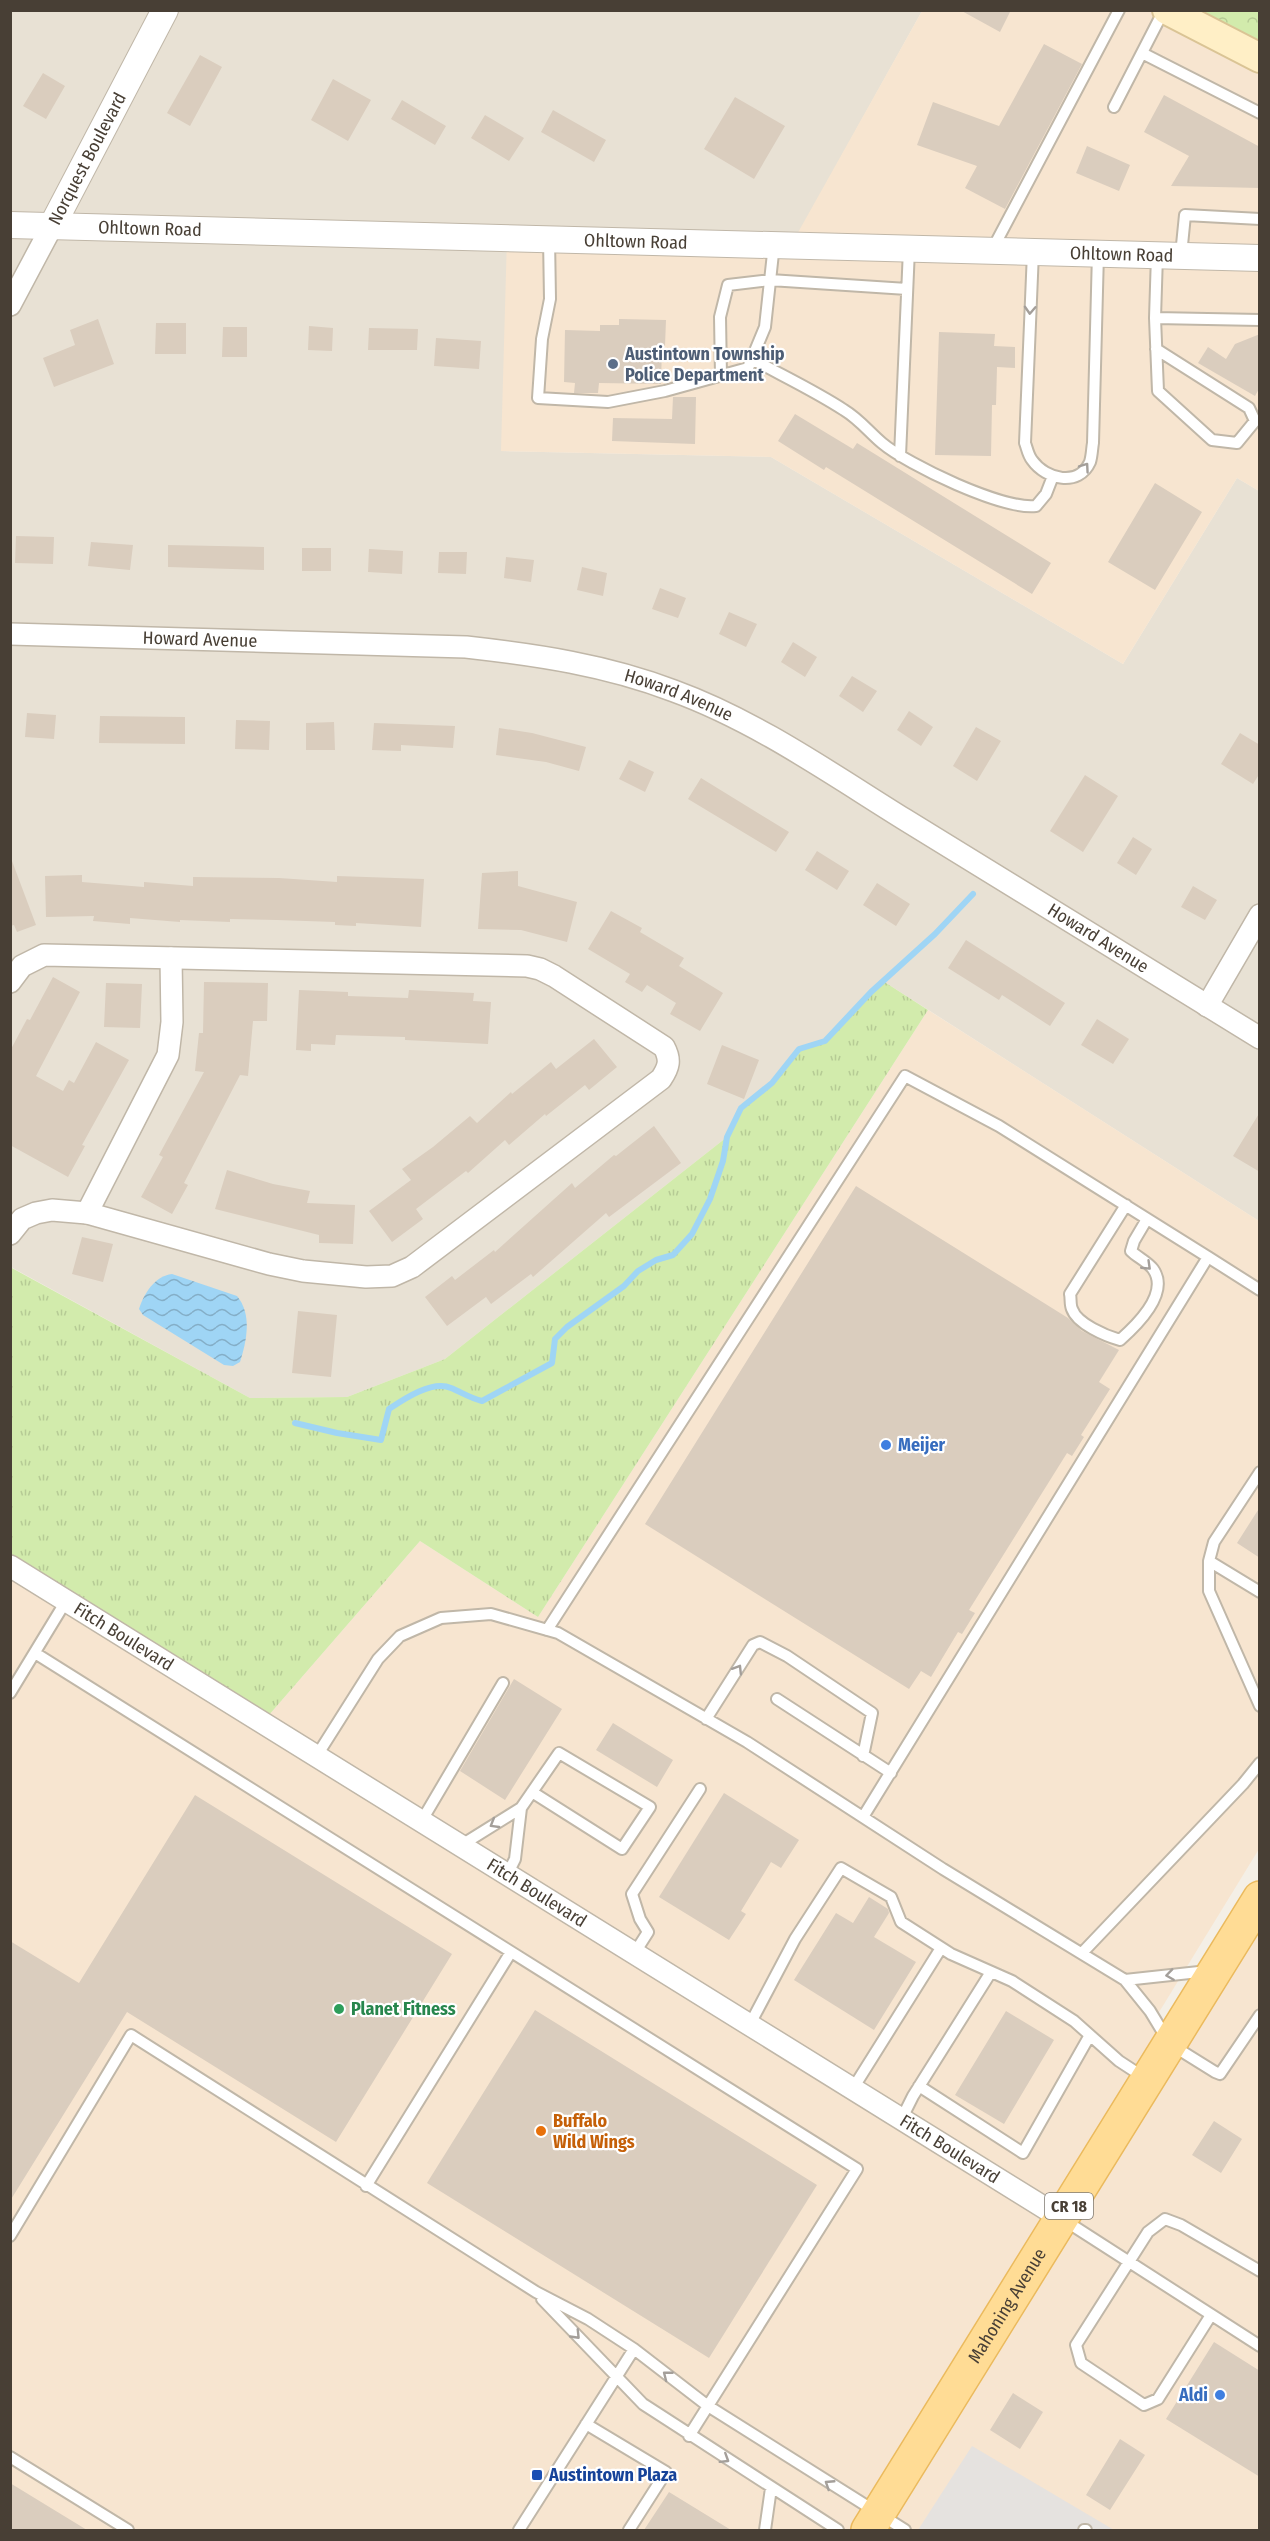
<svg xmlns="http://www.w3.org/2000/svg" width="1270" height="2541" font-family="'Fira Sans Condensed',sans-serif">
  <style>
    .residential { fill: #e8e1d4 }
    .commercial { fill: #f7e5d0 }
    .grass { fill: url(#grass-tufts) }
    .forest { fill: url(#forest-crowns) }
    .parking { fill: #e5e2df }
    .water { fill: url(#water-waves) }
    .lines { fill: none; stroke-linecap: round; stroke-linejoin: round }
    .stream { stroke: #9fd5f5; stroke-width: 6 }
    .building { fill: #dacdbe }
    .service-casing { stroke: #c0b7a8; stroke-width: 14 }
    .minor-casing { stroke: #c0b7a8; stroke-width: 24 }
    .tertiary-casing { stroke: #c0b7a8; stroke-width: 28 }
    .secondary-casing { stroke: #dac495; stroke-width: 32 }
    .primary-casing { stroke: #ebba5d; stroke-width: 36 }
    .service { stroke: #fff; stroke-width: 10 }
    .minor { stroke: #fff; stroke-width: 21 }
    .tertiary { stroke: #fff; stroke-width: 26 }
    .secondary { stroke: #ffefc6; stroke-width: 28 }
    .primary { stroke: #ffdc95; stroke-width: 33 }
    .oneway { stroke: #a49f9a }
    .service-dot { fill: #5c6f8a; stroke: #fff; stroke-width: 2 }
    .shop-dot { fill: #3f7fe0; stroke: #fff; stroke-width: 2 }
    .leisure-dot { fill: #2e9e5b; stroke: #fff; stroke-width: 2 }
    .food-dot { fill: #e8710a; stroke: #fff; stroke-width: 2 }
    .transit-dot { fill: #1a4fb4; stroke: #fff; stroke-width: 2 }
    .labels { text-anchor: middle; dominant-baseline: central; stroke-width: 4.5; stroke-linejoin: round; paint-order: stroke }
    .shield { fill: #fff; stroke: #7f7972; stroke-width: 1.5 }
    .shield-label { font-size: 16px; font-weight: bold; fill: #483f35 }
    .street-label { font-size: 18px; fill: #483f35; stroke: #fff }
    .service-label { font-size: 18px; font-weight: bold; fill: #4e5e75; stroke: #fff; text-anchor: start }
    .shop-label { font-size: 18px; font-weight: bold; fill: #366cbe; stroke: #fff; text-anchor: start }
    .leisure-label { font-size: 18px; font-weight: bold; fill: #27864d; stroke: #fff; text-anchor: start }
    .food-label { font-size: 18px; font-weight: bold; fill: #c56008; stroke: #fff; text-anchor: start }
    .transit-label { font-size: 18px; font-weight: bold; fill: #164399; stroke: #fff; text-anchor: start }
  </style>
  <defs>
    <pattern id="grass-tufts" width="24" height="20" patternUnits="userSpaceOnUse" patternTransform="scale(1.5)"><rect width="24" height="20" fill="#d2ebac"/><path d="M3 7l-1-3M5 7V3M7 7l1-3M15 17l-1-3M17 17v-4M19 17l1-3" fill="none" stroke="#b6cb95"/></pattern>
    <pattern id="forest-crowns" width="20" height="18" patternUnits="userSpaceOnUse" patternTransform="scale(1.5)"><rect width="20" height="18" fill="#d2ebac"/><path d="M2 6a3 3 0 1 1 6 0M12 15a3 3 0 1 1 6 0" fill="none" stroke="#b6cb95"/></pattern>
    <pattern id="water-waves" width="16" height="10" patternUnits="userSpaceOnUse" patternTransform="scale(1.5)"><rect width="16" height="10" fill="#9fd5f5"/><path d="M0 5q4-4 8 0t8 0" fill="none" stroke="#84aec7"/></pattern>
  </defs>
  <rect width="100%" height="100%" fill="#f4efe6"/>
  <path class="residential" d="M11 11H922L792 245 501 451 771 457 1123 664 1237 478 1259 491V1221L883 981 825 1041 799 1049 772 1083 741 1108 727 1137 445 1359 347 1397 250 1398 11 1267Z"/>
  <path class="commercial" d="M922 11H1167L1259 58V491L1237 478 1123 664 771 457 501 451 507 237 791 245Z
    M928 1010 1259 1221V1849L1153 2022 1174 2036 1259 1898V2530H11L10 1566 262 1723 420 1541 538 1617Z"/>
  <path class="grass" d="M883 981 928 1010 538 1617 420 1541 262 1723 11 1566 10 1267 250 1398 347 1397 445 1359 727 1137 741 1108 772 1083 799 1049 825 1041Z"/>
  <path class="forest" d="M1167 11H1259V58Z"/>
  <path class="parking" d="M972 2446 1114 2530H918Z"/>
  <path class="water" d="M172 1274 237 1296C252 1314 247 1340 240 1362L233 1366 224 1365 143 1315 139 1309C144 1293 155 1276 172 1274Z"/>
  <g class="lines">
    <path class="stream" d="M295 1423 337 1433 381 1440 389 1409C404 1399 432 1380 451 1388 461 1392 470 1398 482 1401L552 1363 555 1339 567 1327 624 1286 638 1271 656 1260 673 1255 692 1234 710 1199 723 1161 727 1137 741 1108 772 1083 799 1049 825 1041 871 992 935 934 973 894"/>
  </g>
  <path class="building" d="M960 10H1011L1000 32Z
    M1044 44 1082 64 1005 209 965 188 977 166 917 145 933 102 999 126Z
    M200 55 222 67 190 126 167 113Z
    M43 73 65 86 46 119 23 106Z
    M333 79 371 100 348 141 311 120Z
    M1164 95 1260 147V188L1171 186 1189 156 1144 132Z
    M735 97 785 126 754 179 704 149Z
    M402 100 446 126 435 145 391 119Z
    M553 110 606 140 594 162 541 132Z
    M485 115 524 138 509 161 471 138Z
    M1087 146 1130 165 1119 191 1076 173Z
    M98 319 114 364 54 387 43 358 75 345 70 330Z
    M619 319 666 320 665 346 662 345 661 384 599 383 598 393H574L575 383 564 382 565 330 600 331V325H619Z
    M156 323H186V354H155Z
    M309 326 333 328 332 351 308 350Z
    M223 327H247V357H222Z
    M369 328 418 329 417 350H368Z
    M939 332 995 334 994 346 1015 347V368L997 367 996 405H992L991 456 935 455Z
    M1260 334V387L1255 396 1198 363 1208 347 1226 359 1235 344Z
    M436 338 481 341 479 369 434 366Z
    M673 397H696L695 444 612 441 613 418 672 419Z
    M795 414 853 449 857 443 1051 563 1032 594 826 467 824 470 778 441Z
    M1155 483 1202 512 1155 590 1108 562Z
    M16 536 54 537 53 564 15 563Z
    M91 542 133 545 130 570 88 566Z
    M168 545 264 547V570L168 567Z
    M302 548H331V571H302Z
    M369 549 403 551 402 574 368 572Z
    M439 552H467L466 574 438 573Z
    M506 557 534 560 531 582 504 578Z
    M582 567 607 573 603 596 577 590Z
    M660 588 686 598 678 618 652 609Z
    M729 612 757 624 746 647 719 634Z
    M793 642 817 657 805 677 781 662Z
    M852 676 877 691 863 712 839 696Z
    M909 711 933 727 921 746 897 730Z
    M27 713 56 715 54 739 25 737Z
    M100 716 185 717V744L99 743Z
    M236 720 270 721 269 750 235 749Z
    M334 722 335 750H306V723Z
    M374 723 455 726 453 748 401 745V751L372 750Z
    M976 727 1001 741 977 781 953 766Z
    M499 728 532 733 586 747 579 771 546 762 496 755Z
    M1240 733 1260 745V773L1253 784 1221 764Z
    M629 760 654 772 645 792 619 779Z
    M1085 775 1118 796 1083 852 1050 831Z
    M701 778 789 832 776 852 688 799Z
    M1133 837 1152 849 1136 875 1117 863Z
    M817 851 849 871 837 890 805 870Z
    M12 861 36 925 17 932 14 925 10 926Z
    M518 871V886L577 902 567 942 521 930 478 929 482 873Z
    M82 875V882L144 887V882L193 886V877L279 878 337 882V876L424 879 421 927 356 923V926L335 925V922L277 920 230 919V922L180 920V922L130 918V924L93 921 94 916 46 917 45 876Z
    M877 883 910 904 896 926 863 905Z
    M1193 886 1217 900 1205 920 1181 907Z
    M611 911 642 928 640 932 684 958 679 966 723 993 700 1031 670 1014 676 1003 647 985 642 992 625 982 630 974 588 949Z
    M966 940 1065 1003 1050 1026 1002 995 999 1000 948 968Z
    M53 977 80 992 36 1076 63 1091 69 1080 74 1083 96 1042 129 1060 82 1145 85 1146 68 1177 10 1145V1051L27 1019 30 1020Z
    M204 982 268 983 267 1021H253L248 1076 240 1075 184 1183 188 1185 172 1214 141 1197 163 1157 159 1155 204 1072 195 1071 199 1033H203Z
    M106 983 142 984 140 1028 104 1027Z
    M299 990 348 992V996L408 998 409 990 474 993 473 1001 491 1002 488 1044 405 1040V1037L336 1035 335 1045 311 1044V1051L296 1050Z
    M1097 1019 1129 1039 1113 1064 1081 1045Z
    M594 1039 617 1067 589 1090 585 1085 546 1116 545 1114 509 1145 505 1140 468 1173 466 1171 416 1209 423 1219 392 1242 369 1211 411 1180 402 1169 433 1147 470 1116 477 1123 511 1092 512 1094 551 1062 556 1069Z
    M722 1045 759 1060 744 1099 707 1084Z
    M1260 1112V1172L1233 1156Z
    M654 1126 681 1163 609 1217 606 1213 533 1277 531 1274 491 1304 486 1297 447 1326 425 1297 452 1276 455 1280 494 1250 495 1252 572 1183 575 1188 614 1155 616 1156Z
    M227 1170 273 1184 310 1191 307 1203 355 1205 353 1244 319 1243V1235L215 1209Z
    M856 1186 1068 1318 1082 1331 1119 1350 1099 1382 1110 1389 1081 1435 1084 1437 1072 1456 1067 1453 969 1610 975 1613 962 1634 958 1632 931 1677 921 1671 909 1689 645 1524Z
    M82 1237 113 1244 103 1282 72 1274Z
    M298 1311 337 1315 331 1377 292 1373Z
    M1260 1507V1558L1237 1543Z
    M514 1679 562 1709 505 1800 460 1771Z
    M613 1723 673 1760 657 1787 596 1750Z
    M724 1793 799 1840 781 1868 771 1862 741 1911 746 1914 729 1940 659 1897Z
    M195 1795 452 1954 336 2142 127 2012 10 2201V1941L79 1983Z
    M869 1897 888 1909 889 1913 874 1937 916 1962 874 2030 794 1980 836 1913 853 1923Z
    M535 2010 817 2185 709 2358 427 2183Z
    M1006 2011 1054 2040 1004 2124 955 2095Z
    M1214 2121 1242 2139 1221 2173 1192 2155Z
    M1214 2342 1260 2371V2477L1166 2419Z
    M1013 2393 1043 2412 1020 2449 990 2430Z
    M1120 2439 1145 2455 1110 2510 1086 2495Z
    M10 2483 87 2530H10Z
    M669 2492 731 2530H644Z"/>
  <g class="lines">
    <defs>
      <path id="service" d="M1142 53 1260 113
        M1114 107 1164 10
        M549 238 550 299 542 339 538 398 608 402 665 391 748 368 765 327 774 244
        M992 250 1119 10
        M1033 252 1025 443C1027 448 1028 455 1032 460 1046 480 1079 487 1090 462 1092 456 1092 448 1093 443L1098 253
        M1157 255 1155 318 1260 320
        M1181 255 1185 215 1260 219
        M1155 318 1158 391 1212 440 1237 443 1255 421 1249 408 1156 349
        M752 359C783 376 815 391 844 410 859 419 869 432 882 443 908 465 1003 510 1036 506L1046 494 1053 476
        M721 376 720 317 728 285 770 280 907 289
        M900 456 909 249
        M1126 1205 1070 1294C1071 1298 1070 1305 1072 1309 1077 1324 1106 1336 1120 1340 1137 1325 1170 1293 1153 1269 1148 1262 1137 1257 1131 1251L1134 1241 1147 1219
        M1260 1472 1214 1542 1209 1561V1591L1260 1706
        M1209 1561 1260 1592
        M547 1630 905 1076 999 1126 1208 1257
        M35 1653 857 2169 689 2436
        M10 1693 66 1601
        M777 1699 891 1773
        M706 1719 753 1645 760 1642 787 1656 872 1713 863 1756
        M316 1757 378 1659 400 1636 441 1618 491 1614 558 1633 747 1742 943 1869 1125 1980 1150 2011 1170 2044 1215 2072 1220 2074 1260 2015
        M521 1808 559 1753 650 1807 622 1849 532 1792
        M863 1817 1208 1257 1260 1290
        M421 1822 503 1683
        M460 1846 521 1808 515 1859 507 1875
        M1082 1953 1243 1784 1260 1763
        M634 1954 648 1932 640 1919 632 1894 700 1789
        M1125 1980 1208 1971
        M749 2026 795 1939 841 1868 891 1897 901 1922 951 1954 1012 1981 1074 2021 1119 2061 1145 2078
        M919 2086 1023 2153 1090 2035
        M852 2090 941 1948
        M901 2120 913 2096 991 1972
        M366 2186 511 1952
        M1064 2220 1260 2346
        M10 2236 131 2035 536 2292 588 2319 634 2349 708 2406 905 2530
        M542 2299 643 2404 838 2530
        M1211 2315 1158 2399 1144 2405 1081 2363 1076 2345 1148 2232 1165 2219 1181 2225 1260 2271
        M586 2424 666 2472 629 2530
        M10 2457 128 2530
        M519 2530 634 2349
        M765 2530 771 2488
        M1084 2530H1086"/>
      <g id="minor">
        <path d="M10 305 52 226"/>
        <path id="s1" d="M10 634 466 647C537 655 606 665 674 691 756 721 830 773 904 819 1023 891 1141 965 1260 1038"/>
        <path d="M10 982 22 966 44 955 527 966 540 969 554 976 664 1047C671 1060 669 1067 661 1079L412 1267 392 1276 366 1277 303 1271 269 1264 87 1213 52 1210 36 1213 22 1219 10 1234"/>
        <path d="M1207 1006 1260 915"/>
        <path d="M87 1213 168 1055 172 1022 171 958"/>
        <path id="s2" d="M10 1566 1061 2218"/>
      </g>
      <g id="tertiary">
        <path id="s3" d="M10 225 1260 258"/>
        <path id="s4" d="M52 226 165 10"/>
      </g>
      <path id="secondary" d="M1167 10 1260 58"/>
      <g id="primary">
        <path id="s5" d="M868 2530 1260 1898"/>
      </g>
    </defs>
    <use href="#service" class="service-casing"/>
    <use href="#minor" class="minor-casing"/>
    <use href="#tertiary" class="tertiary-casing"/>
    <use href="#secondary" class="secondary-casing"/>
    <use href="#primary" class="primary-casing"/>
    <use href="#service" class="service"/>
    <use href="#minor" class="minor"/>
    <use href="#tertiary" class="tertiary"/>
    <use href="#secondary" class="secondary"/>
    <use href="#primary" class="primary"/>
  </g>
  <defs><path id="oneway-chevron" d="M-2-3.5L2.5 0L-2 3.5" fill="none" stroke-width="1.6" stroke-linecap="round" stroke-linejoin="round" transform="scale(1.5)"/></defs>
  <g class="oneway">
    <use href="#oneway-chevron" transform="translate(1030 310) rotate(93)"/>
    <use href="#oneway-chevron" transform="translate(1085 467) rotate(-55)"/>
    <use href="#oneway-chevron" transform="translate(1147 1266) rotate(44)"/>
    <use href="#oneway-chevron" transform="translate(738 1669) rotate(-58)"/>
    <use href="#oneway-chevron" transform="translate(494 1824) rotate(149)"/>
    <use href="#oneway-chevron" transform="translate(1170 1975) rotate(172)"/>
    <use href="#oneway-chevron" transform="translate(576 2335) rotate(46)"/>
    <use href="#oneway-chevron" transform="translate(667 2375) rotate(-142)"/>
    <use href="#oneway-chevron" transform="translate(725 2459) rotate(32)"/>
    <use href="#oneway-chevron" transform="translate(829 2484) rotate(-147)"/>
  </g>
  <circle class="service-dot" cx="613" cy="364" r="6"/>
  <g class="shop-dot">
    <circle cx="886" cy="1445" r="6"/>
    <circle cx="1220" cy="2395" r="6"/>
  </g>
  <circle class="leisure-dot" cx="339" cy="2009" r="6"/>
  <circle class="food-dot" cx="541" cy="2131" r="6"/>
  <rect class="transit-dot" x="531" y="2469" width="12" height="12" rx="3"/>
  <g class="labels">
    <rect class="shield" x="1045" y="2193" width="48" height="26" rx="4.5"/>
    <g class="shield-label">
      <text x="1069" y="2206">CR 18</text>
    </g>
    <g class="street-label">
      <text stroke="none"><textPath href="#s4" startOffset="76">Norquest Boulevard</textPath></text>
      <text stroke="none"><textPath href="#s3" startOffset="140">Ohltown Road</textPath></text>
      <text stroke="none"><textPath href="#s3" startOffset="626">Ohltown Road</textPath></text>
      <text stroke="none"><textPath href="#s3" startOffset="1112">Ohltown Road</textPath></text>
      <text stroke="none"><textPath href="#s1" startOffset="190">Howard Avenue</textPath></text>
      <text stroke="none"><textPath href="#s1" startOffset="675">Howard Avenue</textPath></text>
      <text stroke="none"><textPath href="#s1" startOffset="1161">Howard Avenue</textPath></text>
      <text stroke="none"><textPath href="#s2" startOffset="134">Fitch Boulevard</textPath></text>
      <text stroke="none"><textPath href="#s2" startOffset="620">Fitch Boulevard</textPath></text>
      <text stroke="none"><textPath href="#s2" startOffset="1106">Fitch Boulevard</textPath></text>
      <text stroke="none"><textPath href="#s5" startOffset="264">Mahoning Avenue</textPath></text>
    </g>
    <g class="service-label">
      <text x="625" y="354">Austintown Township<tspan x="625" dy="21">Police Department</tspan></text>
    </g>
    <g class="shop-label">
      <text x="898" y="1445">Meijer</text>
      <text x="1208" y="2395" text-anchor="end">Aldi</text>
    </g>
    <g class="leisure-label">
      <text x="351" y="2009">Planet Fitness</text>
    </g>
    <g class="food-label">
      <text x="553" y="2121">Buffalo<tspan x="553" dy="21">Wild Wings</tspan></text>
    </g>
    <g class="transit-label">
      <text x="549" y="2475">Austintown Plaza</text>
    </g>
  </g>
  <rect width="1270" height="2541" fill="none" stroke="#483f35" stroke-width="24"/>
</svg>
